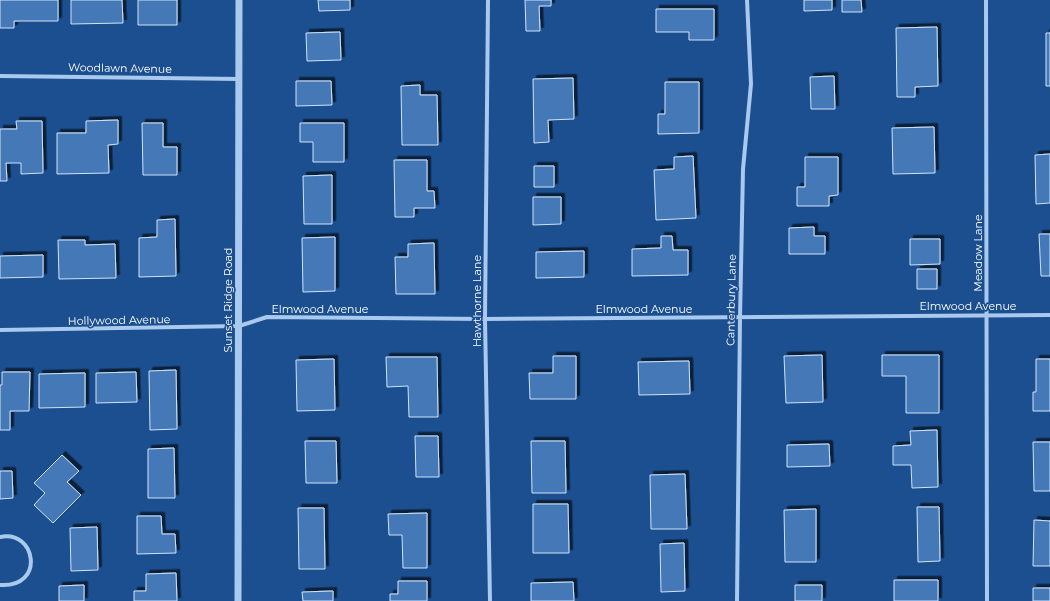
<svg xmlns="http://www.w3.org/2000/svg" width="1050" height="601" font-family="Montserrat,sans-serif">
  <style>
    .building { fill: #4478b7; stroke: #cfe3fa; filter: url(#shadow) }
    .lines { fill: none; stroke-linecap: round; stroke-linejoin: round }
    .minor { stroke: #a9c9ee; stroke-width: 4 }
    .tertiary { stroke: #a9c9ee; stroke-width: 7 }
    .labels { text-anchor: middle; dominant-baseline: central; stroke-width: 3.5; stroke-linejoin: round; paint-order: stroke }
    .street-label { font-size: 11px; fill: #fff; stroke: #1b4f8f }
  </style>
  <defs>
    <filter id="shadow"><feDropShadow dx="3.5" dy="-3.5" stdDeviation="0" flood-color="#0009"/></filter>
  </defs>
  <rect width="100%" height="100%" fill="#1b4f8f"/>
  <path class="building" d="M0 0H58V21H14V28H0Z
    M71 0H122L123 23 71 24Z
    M138 0H177V25H138Z
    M318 0H350V10L319 11Z
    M525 0H551V6H539L540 31H526Z
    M804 0H832V10L804 11Z
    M842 0H861L862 12H842Z
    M656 9H714V40H689V32H656Z
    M937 27 938 86 915 87V97H897L896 28Z
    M340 32 341 60 307 61 306 33Z
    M1046 33H1050V86H1046Z
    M834 76 835 109H811L810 77Z
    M573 78 574 119 548 120 549 142 534 143 533 79Z
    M296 81H331L332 105 296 106Z
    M665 82H699V133L658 134V114H665Z
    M420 85V95H437L438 145H402L401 86Z
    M118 120V144L108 145 109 173 57 174V133H86V121Z
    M16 121H42L43 173 21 174V163H6L7 181H0V129H17Z
    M142 123H163V147H177V175H143Z
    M300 123H344V162H313V142H300Z
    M934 127 935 173 893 174 892 128Z
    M1050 154V203L1036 204 1035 155Z
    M693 156 696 218 656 220 654 170 674 169V157Z
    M805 157H838V195L829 196V206H797V187H805Z
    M394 160H427V191H434L435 208H414V217H395Z
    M534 166H554V187H534Z
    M332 175V224H304L303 176Z
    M533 197H561V224L533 225Z
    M175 219 176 276 139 277V238L157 237V220Z
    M814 227V236H825V254H789V228Z
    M1039 234H1050V276H1041Z
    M661 236H672L673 250H688V275L632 276V249L661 248Z
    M335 237V291L303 292 302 238Z
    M910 239H940V264L910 265Z
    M58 240H85V245L115 244 116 278 59 279Z
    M434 243 435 294H396L395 257H408V244Z
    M584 251V277L536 278V252Z
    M43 255V277L0 278V256Z
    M917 269H937V289H917Z
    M822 355 823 402 786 403 784 356Z
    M882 355H939V413H906V376H882Z
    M553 356H576V399H530L529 373H553Z
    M386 357H437L438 417H409L408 386 387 387Z
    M334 359 335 410 297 411 296 360Z
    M1036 359H1050V411H1033V392H1036Z
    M689 361 690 394 639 395 638 362Z
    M176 370 177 429 150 430 149 371Z
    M2 372H30L29 411H10V430H0V385H2Z
    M136 372 137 402 96 403V373Z
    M85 373V407L39 408V374Z
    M937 430 938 487 912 488 911 465H893V446L911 445 910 431Z
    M415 436H438L439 477H416Z
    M305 441H336L337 483H306Z
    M531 441H565L566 493H532Z
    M1033 442H1050V491H1034Z
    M829 444 830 466 787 467V445Z
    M174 448 175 498H148V449Z
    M62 455 79 471 67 482 81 495 53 523 34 505 45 493 34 483Z
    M0 471H12L13 498 0 499Z
    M685 474 687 529H651L650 475Z
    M533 504H568L569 553H533Z
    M917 507H939L940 561 918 562Z
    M298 508H324L325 569H299Z
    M816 509V562H785L784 510Z
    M427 513V568H403L402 535H389L388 514Z
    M137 516H161L162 534H175L176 553 137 554Z
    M1034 520 1050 521V566H1033Z
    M97 527 98 570 71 571 70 528Z
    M684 543 685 591 661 592 660 544Z
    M176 573 177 601H134V591H146V574Z
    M894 580H938V601H894Z
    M398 581H427V601H390V594H398Z
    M573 582 574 601H531V583Z
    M84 585V601H59V586Z
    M795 585H822V601H795Z
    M1033 588H1050V601H1033Z
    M333 591V601H303L302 592Z"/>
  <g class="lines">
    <path class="minor" d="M488 0 485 319 490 601
      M986 0 987 601
      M0 76 240 79
      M0 330 239 326 267 317 485 319 1050 315
      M0 537C36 529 46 588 0 585
      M737 601 740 318 743 169 751 84 747 0"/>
    <path class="tertiary" d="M238 601 239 0"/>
  </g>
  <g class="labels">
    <g class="street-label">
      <text transform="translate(120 68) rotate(1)">Woodlawn Avenue</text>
      <text transform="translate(978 253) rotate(-90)">Meadow Lane</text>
      <text transform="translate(228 300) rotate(-90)">Sunset Ridge Road</text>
      <text transform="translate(731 300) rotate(-89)">Canterbury Lane</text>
      <text transform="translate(477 301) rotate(-90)">Hawthorne Lane</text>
      <text x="968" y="306">Elmwood Avenue</text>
      <text x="320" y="309">Elmwood Avenue</text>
      <text x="644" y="309">Elmwood Avenue</text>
      <text transform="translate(119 320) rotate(-1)">Hollywood Avenue</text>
    </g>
  </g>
</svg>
